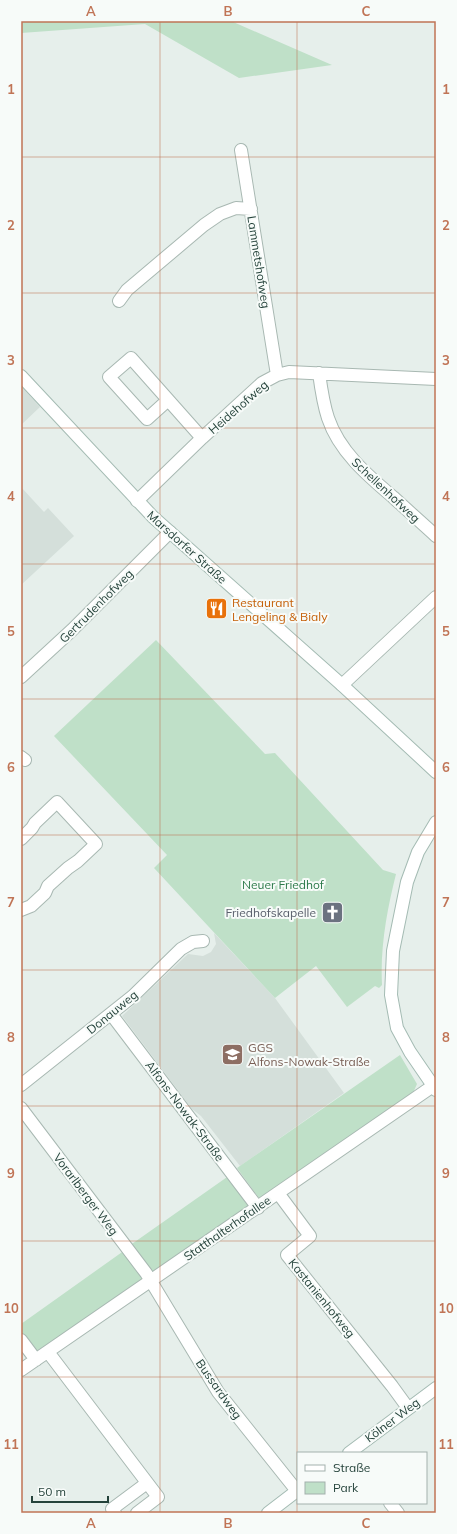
<svg xmlns="http://www.w3.org/2000/svg" width="457" height="1534" font-family="Mulish,sans-serif">
  <style>
    .built { fill: #d4dfda }
    .green { fill: #bfe0c8 }
    .lines { fill: none; stroke-linecap: round; stroke-linejoin: round }
    .street-casing { stroke: #a8b8b2; stroke-width: 14 }
    .secondary-casing { stroke: #a4bbb3; stroke-width: 14 }
    .street { stroke: #fff; stroke-width: 12 }
    .secondary { stroke: #fff; stroke-width: 12 }
    .grid { fill: none; stroke: #c07456; stroke-width: 1; stroke-opacity: 0.55 }
    .labels { text-anchor: middle; dominant-baseline: central; stroke-width: 4; stroke-linejoin: round; paint-order: stroke }
    .street-label { font-size: 12px; fill: #24423a; stroke: #f7fbf9 }
    .food-label { font-size: 12px; fill: #c56008; stroke: #f7fbf9; text-anchor: start }
    .park-label { font-size: 12px; fill: #2d7a4b; stroke: #f7fbf9 }
    .worship-label { font-size: 12px; fill: #5b616d; stroke: #f7fbf9; text-anchor: end }
    .education-label { font-size: 12px; fill: #785e54; stroke: #f7fbf9; text-anchor: start }
    .neatline { fill: none; stroke: #c07456; stroke-width: 1.5 }
    .grid-label { font-size: 13px; text-anchor: middle; font-weight: bold; fill: #c07456 }
  </style>
  <rect width="100%" height="100%" fill="#e6efeb"/>
  <path class="built" d="M21 386 40 407 21 425Z
    M21 487 44 512 48 508 74 536 21 585Z
    M214 933 275 998 344 1093 240 1166 201 1116 192 1109 122 1016 188 954 203 956 211 952 216 944Z"/>
  <path class="green" d="M21 21H231L332 65 239 78 145 24 21 33Z
    M156 640 265 754 275 753 383 870 396 874C387 910 380 947 382 985L379 988 375 986 347 1007 316 966 275 998 154 868 167 855 54 736Z
    M400 1055 417 1084 413 1093 262 1197 259 1198 237 1168Z
    M230 1175 253 1206 151 1277 129 1246Z
    M125 1250 145 1279 36 1355 21 1335V1324Z"/>
  <g class="lines">
    <defs>
      <path id="street" d="M241 150 277 375
        M119 301 127 290 204 225 220 214 236 208 251 209
        M319 373C321 388 323 403 328 418 339 451 367 475 393 497 407 510 422 523 436 536
        M168 400 147 419 109 377 131 358 202 438
        M137 501 202 438 262 383 277 375 289 372 436 379
        M21 677 72 630 170 532
        M342 685 436 597
        M21 757 25 760
        M21 839 32 828 35 823 57 802 96 844 78 861 68 868 48 886 45 893 31 906 21 910
        M111 1014 258 1208
        M21 1085 133 996 181 949 193 942 203 941
        M21 1108 146 1273 218 1392 297 1491
        M278 1193 310 1236 287 1255 392 1386 408 1408
        M21 1340 36 1360
        M48 1352 158 1497 137 1513
        M21 1370 433 1086
        M390 1503 398 1513
        M115 1513 112 1509 147 1483"/>
      <path id="secondary" d="M21 376 153 517 342 685 436 772
        M436 822 418 852 407 882 393 951 391 995 397 1028 410 1052 436 1090
        M349 1453 436 1388
        M268 1513 298 1490"/>
    </defs>
    <use href="#street" class="street-casing"/>
    <use href="#secondary" class="secondary-casing"/>
    <use href="#street" class="street"/>
    <use href="#secondary" class="secondary"/>
  </g>
  <path class="grid" d="M160 21V1513M297 21V1513M21 157H436M21 293H436M21 428H436M21 564H436M21 699H436M21 835H436M21 970H436M21 1106H436M21 1241H436M21 1377H436"/>
  <defs>
    <symbol id="restaurant-square" viewBox="-11 -11 22 22"><rect x="-9" y="-9" width="18" height="18" rx="4" fill="#e8710a" stroke="#f7fbf9"/><path d="M-5-6h1v4h1v-4h1v4h1v-4h1v5L-1.5 .5V6h-2V.5L-5-1ZM5-6V6H3V1.5H1.5Q1.5-4 5-6Z" fill="#fff"/></symbol>
    <symbol id="church-square" viewBox="-11 -11 22 22"><rect x="-9" y="-9" width="18" height="18" rx="4" fill="#6b7280" stroke="#f7fbf9"/><path d="M-1.2-6h2.4v3.5h3.3v2.4h-3.3V6h-2.4V-.1h-3.3v-2.4h3.3Z" fill="#fff"/></symbol>
    <symbol id="school-square" viewBox="-11 -11 22 22"><rect x="-9" y="-9" width="18" height="18" rx="4" fill="#8d6e63" stroke="#f7fbf9"/><path d="M0-5L7-2L0 1L-7-2ZM-4 1L0 2.5L4 1V4Q0 6-4 4Z" fill="#fff"/></symbol>
  </defs>
  <g fill-rule="evenodd">
    <use href="#restaurant-square" x="204" y="596" width="25" height="25"/>
    <use href="#church-square" x="320" y="900" width="25" height="25"/>
    <use href="#school-square" x="220" y="1042" width="25" height="25"/>
  </g>
  <g class="labels">
    <g class="street-label">
      <text transform="translate(259 262) rotate(81)">Lammetshofweg</text>
      <text transform="translate(238 407) rotate(-41)">Heidehofweg</text>
      <text transform="translate(386 490) rotate(43)">Schellenhofweg</text>
      <text transform="translate(187 547) rotate(42)">Marsdorfer Straße</text>
      <text transform="translate(96 606) rotate(-45)">Gertrudenhofweg</text>
      <text transform="translate(112 1012) rotate(-39)">Donauweg</text>
      <text transform="translate(185 1111) rotate(53)">Alfons-Nowak-Straße</text>
      <text transform="translate(86 1194) rotate(53)">Vorarlberger Weg</text>
      <text transform="translate(227 1228) rotate(-35)">Statthalterhofallee</text>
      <text transform="translate(322 1298) rotate(51)">Kastanienhofweg</text>
      <text transform="translate(219 1389) rotate(55)">Bussardweg</text>
      <text transform="translate(392 1420) rotate(-37)">Kölner Weg</text>
    </g>
    <g class="food-label">
      <text x="232" y="602">Restaurant<tspan x="232" dy="14">Lengeling &amp; Bialy</tspan></text>
    </g>
    <g class="park-label">
      <text x="283" y="884">Neuer Friedhof</text>
    </g>
    <g class="worship-label">
      <text x="316" y="912">Friedhofskapelle</text>
    </g>
    <g class="education-label">
      <text x="248" y="1047">GGS<tspan x="248" dy="14">Alfons-Nowak-Straße</tspan></text>
    </g>
  </g>
  <rect width="457" height="1534" fill="none" stroke="#f7fbf9" stroke-width="44"/>
  <rect x="297" y="1452" width="130" height="52" fill="#f7fbf9" stroke="#a3b1ad"/>
  <rect x="305" y="1465" width="20" height="6" fill="#ffffff" stroke="#a3b1ad"/>
  <text x="333" y="1472" font-size="12" fill="#24423a">Straße</text>
  <rect x="305" y="1482" width="20" height="12" fill="#bfe0c8" stroke="#a3b1ad"/>
  <text x="333" y="1492" font-size="12" fill="#24423a">Park</text>
  <path d="M32 1496v6h76v-6" fill="none" stroke="#24423a" stroke-width="2"/>
  <text x="38" y="1496" font-size="12" fill="#24423a" stroke="#f7fbf9" stroke-width="3" paint-order="stroke">50 m</text>
  <rect x="22" y="22" width="413" height="1490" class="neatline"/>
  <g class="grid-label">
    <text x="91" y="16">A</text>
    <text x="228" y="16">B</text>
    <text x="366" y="16">C</text>
    <text x="11" y="94">1</text>
    <text x="446" y="94">1</text>
    <text x="11" y="230">2</text>
    <text x="446" y="230">2</text>
    <text x="11" y="365">3</text>
    <text x="446" y="365">3</text>
    <text x="11" y="501">4</text>
    <text x="446" y="501">4</text>
    <text x="11" y="636">5</text>
    <text x="446" y="636">5</text>
    <text x="11" y="772">6</text>
    <text x="446" y="772">6</text>
    <text x="11" y="907">7</text>
    <text x="446" y="907">7</text>
    <text x="11" y="1042">8</text>
    <text x="446" y="1042">8</text>
    <text x="11" y="1178">9</text>
    <text x="446" y="1178">9</text>
    <text x="11" y="1313">10</text>
    <text x="446" y="1313">10</text>
    <text x="11" y="1449">11</text>
    <text x="446" y="1449">11</text>
    <text x="91" y="1528">A</text>
    <text x="228" y="1528">B</text>
    <text x="366" y="1528">C</text>
  </g>
</svg>
